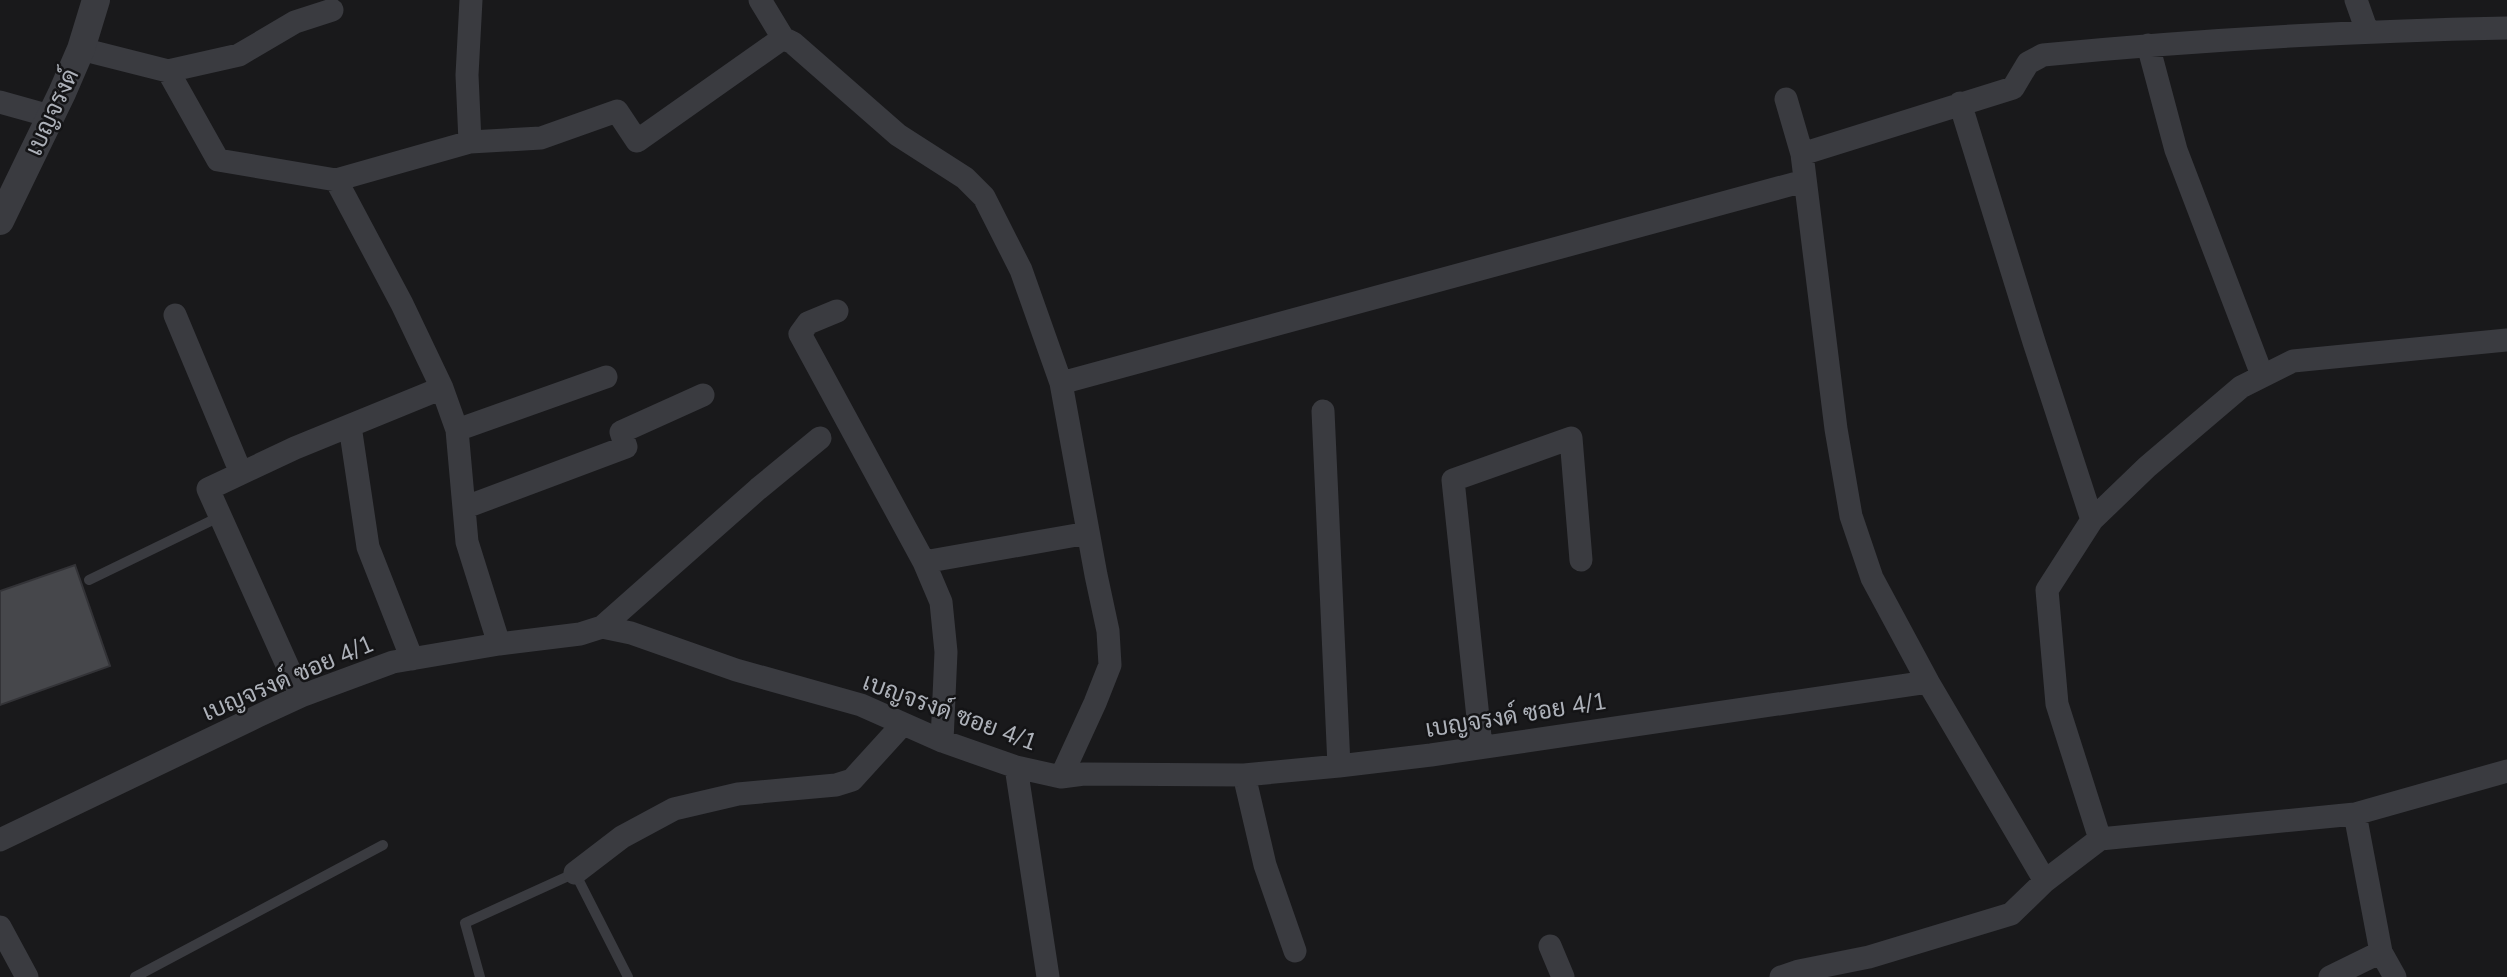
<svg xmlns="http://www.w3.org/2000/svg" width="2507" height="977" font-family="'Nunito Sans',Sarabun,sans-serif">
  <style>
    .building { fill: #46474b; stroke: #333337; stroke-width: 2 }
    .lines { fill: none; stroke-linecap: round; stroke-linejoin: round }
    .service { stroke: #3a3b40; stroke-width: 10 }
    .minor { stroke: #3a3b40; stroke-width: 23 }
    .tertiary { stroke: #3a3b40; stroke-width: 28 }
    .labels { text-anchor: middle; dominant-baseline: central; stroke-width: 5; stroke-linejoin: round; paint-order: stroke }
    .street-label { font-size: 24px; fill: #adb1b9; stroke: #141416 }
  </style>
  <rect width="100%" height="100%" fill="#19191b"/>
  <path class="building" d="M75 565 110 666 0 705V591Z"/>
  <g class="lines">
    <path class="service" d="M89 580 221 516
      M135 977 383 845
      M480 977 465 923 575 873 628 977"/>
    <path class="minor" d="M760 0 783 38 793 43 898 135 965 178 984 197 1021 270 1061 383 1096 575 1108 631 1110 665 1095 703 1061 777
      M2356 0 2367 31
      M2148 45 2176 150 2262 375
      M81 49 168 71 218 160 336 180 402 304 442 388 457 430 467 542 499 644
      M168 71 239 55 295 22 332 10
      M1786 99 1802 154 1836 429 1851 516 1872 578 1928 682 2045 881
      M0 102 50 116
      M1960 103 2034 342 2092 520
      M470 142 467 75 471 0
      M1802 154 2013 88 2028 63 2043 55C2197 40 2352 31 2507 28
      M336 180 470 142 541 138 617 111 637 141 783 38
      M837 311 808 323 800 334 924 562 941 602 946 652 942 741
      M175 315 241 473
      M1061 383 1804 181
      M1323 411 1339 766
      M350 426 368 547 412 659
      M457 430 606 377
      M466 507 626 447 621 432 703 395
      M924 562 1088 533
      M602 627 758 489 820 438
      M301 696 208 489 295 448 442 388
      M1481 746 1453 480 1571 438 1581 560
      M1016 767 1048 977
      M1244 775 1265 865 1295 951
      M2355 814 2381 952 2395 977
      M2100 839 2057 704 2047 590 2092 520 2147 467 2241 387 2293 361 2507 340
      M0 840 258 716 301 696 393 662 499 644 580 634 602 627 631 633 736 670 861 705 942 741 1016 767 1061 777 1084 774 1244 775 1339 766 1431 755 1928 682
      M575 873 622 837 674 809 738 794 836 785 852 780 903 724
      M0 927 27 977
      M1550 946 1563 977
      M1781 977 1799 971 1869 957 2011 914 2045 881 2100 839 2355 814 2507 771
      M2330 977 2381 952"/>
    <path class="tertiary" d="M0 221 62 93 81 49 96 0"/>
  </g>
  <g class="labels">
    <g class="street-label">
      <text transform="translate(52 112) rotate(-65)">เบญจรงด์</text>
      <text transform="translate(288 678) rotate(-23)">เบญจรงด์ ซอย 4/1</text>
      <text transform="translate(950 712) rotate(20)">เบญจรงด์ ซอย 4/1</text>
      <text transform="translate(1516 715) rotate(-9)">เบญจรงด์ ซอย 4/1</text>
    </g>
  </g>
</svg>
